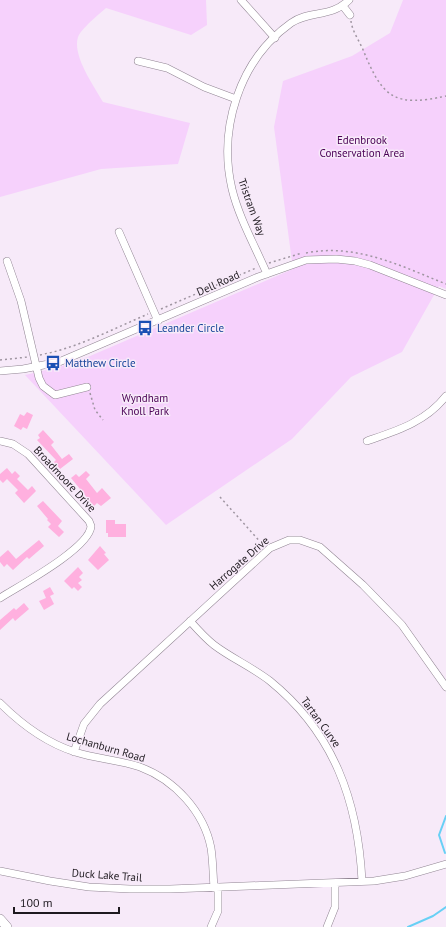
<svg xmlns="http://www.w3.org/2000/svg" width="446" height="927" font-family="'PT Sans',sans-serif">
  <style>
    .green { fill: #f6d1fc }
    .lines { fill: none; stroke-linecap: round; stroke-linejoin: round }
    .stream { stroke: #68d0f5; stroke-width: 2 }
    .building { fill: #ffb0df }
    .minor-casing { stroke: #918593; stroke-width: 8 }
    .major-casing { stroke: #918593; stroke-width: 10 }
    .path { stroke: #9f95a1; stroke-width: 1.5; stroke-dasharray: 2 3; stroke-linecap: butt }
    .minor { stroke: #fff; stroke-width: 7 }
    .major { stroke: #fff; stroke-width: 9 }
    .labels { text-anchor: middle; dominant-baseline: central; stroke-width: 3; stroke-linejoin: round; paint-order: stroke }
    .park-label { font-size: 11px; fill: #4a0155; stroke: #f7eaf9 }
    .street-label { font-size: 11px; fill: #1e191f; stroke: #f7eaf9 }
    .transit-label { font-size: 11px; fill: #164399; stroke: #f7eaf9; text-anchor: start }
  </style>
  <rect width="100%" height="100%" fill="#f7eaf9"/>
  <path class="green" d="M0 0H206L207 25 191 35 106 8C99 14 81 29 78 37 72 56 94 86 103 102L190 123 178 164 101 169 0 197Z
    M403 0H446V289L439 286 402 352 351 377 292 439 166 525 25 375 59 367 90 356 293 269 274 127 283 81 352 56 390 33Z"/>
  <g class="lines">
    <path class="stream" d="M445 853 439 835 446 816
      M408 927 433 916 446 907"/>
  </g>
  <path class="building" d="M27 412 33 415 27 429 23 427 21 430 14 426 20 414 24 416Z
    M43 430 54 442 51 445 62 459 69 454 73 459 60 469 54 462 56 460 37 440 40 438 38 435Z
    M7 468 12 474 15 471 20 476 17 479 28 490 32 486 36 491 24 503 15 493 18 490 7 479 3 483 0 480V474Z
    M86 471 90 475 86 479 97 493 102 488 111 498 101 506 97 503 94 506 71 478 76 474 79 477Z
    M43 501 62 521 58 526 64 532 59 537 48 527 51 524 47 520 48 519 37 506Z
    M106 520H115V524H126V537H108V533H106Z
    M39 540 44 546 29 559 27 557 13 570 7 564 4 567 0 562V557L8 550 16 559Z
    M100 546 106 553 104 554 109 560 98 570 88 560Z
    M78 567 83 573 79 577 82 580 78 583 82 587 78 591 74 587 72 589 64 581Z
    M50 587 54 594 50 596 54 604 44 610 39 601 46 598 43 591Z
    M24 603 29 609 15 621 13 618 0 630V620L14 608 16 610Z"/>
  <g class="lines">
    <defs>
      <path id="minor" d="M241 0 275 38
        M343 6 350 15
        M138 61 167 68 204 87 236 99
        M119 232 158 321
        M7 261 21 301 39 378 43 386 55 395 87 387
        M267 274C255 246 239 218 232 189 218 129 239 60 291 23 309 10 331 18 349 0
        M0 371 23 369 59 362 258 277 306 260 336 259 355 261 370 265 446 295
        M0 441 13 444 28 454 89 521 91 526C90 548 19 586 0 598
        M367 441C396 431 426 422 446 396
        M190 621C198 630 205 638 214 645 231 658 252 667 270 681 334 733 358 801 362 881
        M0 703C21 724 47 743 75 752 97 759 119 760 140 767 175 780 204 812 211 848 213 861 213 875 214 888
        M74 752 84 724 100 704 270 548 289 540H300L320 547 363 585 402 625 446 687
        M0 871 50 881 89 887 130 889H170L374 881 405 876 446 864
        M211 927 218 911V887
        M327 927 335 907V883"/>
      <path id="major" d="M0 919 7 927"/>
    </defs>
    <use href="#minor" class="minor-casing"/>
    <use href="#major" class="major-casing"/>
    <path class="path" d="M351 21C352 31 360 42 364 52 383 99 396 107 446 96
      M306 253C356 243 401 266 446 284
      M269 263 302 253
      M161 309 256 268
      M40 355C77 348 113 329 148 314
      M0 360 28 357
      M90 393 95 410 103 420
      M220 497 264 546"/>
    <use href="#minor" class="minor"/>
    <use href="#major" class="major"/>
  </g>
  <defs>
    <symbol id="bus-bare" viewBox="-9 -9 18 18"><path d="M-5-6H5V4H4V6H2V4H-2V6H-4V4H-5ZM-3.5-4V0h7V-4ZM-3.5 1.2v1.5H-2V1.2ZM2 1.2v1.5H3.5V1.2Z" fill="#1a4fb4" stroke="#f7eaf9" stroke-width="2.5" paint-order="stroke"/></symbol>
  </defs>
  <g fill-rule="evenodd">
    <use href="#bus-bare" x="134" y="317" width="22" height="22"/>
    <use href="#bus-bare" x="42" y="352" width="22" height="22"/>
  </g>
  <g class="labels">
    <g class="park-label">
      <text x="362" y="140">Edenbrook<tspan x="362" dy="13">Conservation Area</tspan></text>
      <text x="145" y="398">Wyndham<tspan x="145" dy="13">Knoll Park</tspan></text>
    </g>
    <g class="street-label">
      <text transform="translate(252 207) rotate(70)">Tristram Way</text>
      <text transform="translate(218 283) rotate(-24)">Dell Road</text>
      <text transform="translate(65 479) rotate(47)">Broadmoore Drive</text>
      <text transform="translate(239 563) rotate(-41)">Harrogate Drive</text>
      <text transform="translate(321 722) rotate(54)">Tartan Curve</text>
      <text transform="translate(106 747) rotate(16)">Lochanburn Road</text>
      <text transform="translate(107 875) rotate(4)">Duck Lake Trail</text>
    </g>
    <g class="transit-label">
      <text x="157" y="328">Leander Circle</text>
      <text x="65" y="363">Matthew Circle</text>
    </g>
  </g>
  <path d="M14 907v6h105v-6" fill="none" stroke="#1e191f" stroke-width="2"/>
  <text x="20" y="907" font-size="12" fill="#1e191f" stroke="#f7eaf9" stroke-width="3" paint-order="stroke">100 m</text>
</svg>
